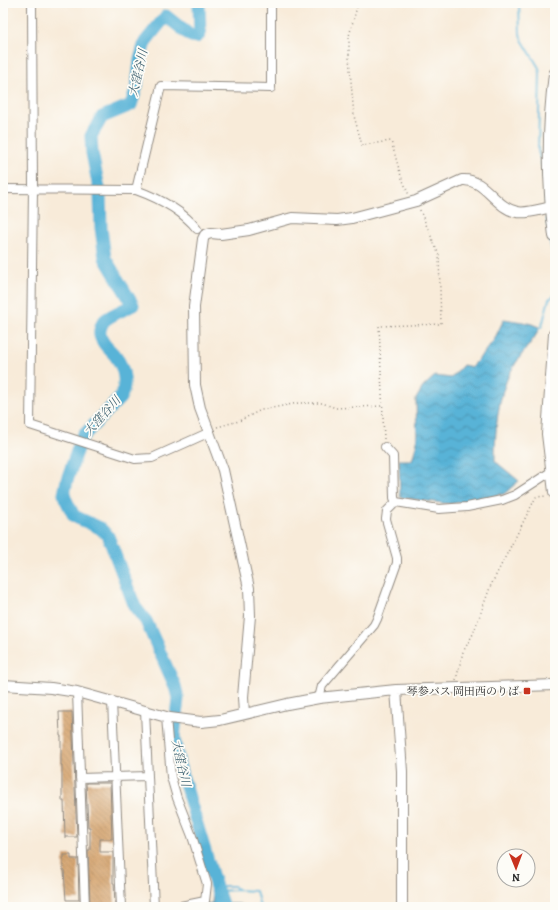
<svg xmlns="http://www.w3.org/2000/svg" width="558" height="910" font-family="Alegreya,'Noto Serif JP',serif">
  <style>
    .water { fill: url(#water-waves); stroke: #426f81 }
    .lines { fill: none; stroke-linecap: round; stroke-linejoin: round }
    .stream { stroke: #59b3d7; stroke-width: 2 }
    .river { stroke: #59b3d7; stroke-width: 13 }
    .building { fill: url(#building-back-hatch) }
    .minor-casing { stroke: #928b82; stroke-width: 10 }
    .tertiary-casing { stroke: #928b82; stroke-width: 12 }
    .secondary-casing { stroke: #928b82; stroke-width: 14 }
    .path { stroke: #928b82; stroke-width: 1.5; stroke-dasharray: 1 3; stroke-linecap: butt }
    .minor { stroke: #fff; stroke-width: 8 }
    .tertiary { stroke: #fff; stroke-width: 10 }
    .secondary { stroke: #fff; stroke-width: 12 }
    .poi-dot { fill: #c8321e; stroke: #fdfcf7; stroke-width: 1.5 }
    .labels { text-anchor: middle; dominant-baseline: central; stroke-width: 3.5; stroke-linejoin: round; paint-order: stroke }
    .poi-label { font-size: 11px; fill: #2b2b2b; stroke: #fdfcf7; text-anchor: end }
    .water-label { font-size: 12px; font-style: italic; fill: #3d6170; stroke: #fdfcf7 }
  </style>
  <defs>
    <pattern id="water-waves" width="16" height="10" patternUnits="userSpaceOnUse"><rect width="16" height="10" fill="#59b3d7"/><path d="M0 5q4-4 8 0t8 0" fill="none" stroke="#4a92af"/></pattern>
    <pattern id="building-back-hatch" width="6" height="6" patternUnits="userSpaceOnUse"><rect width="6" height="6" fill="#d4a26c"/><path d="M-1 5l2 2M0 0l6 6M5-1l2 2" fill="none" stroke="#ac8459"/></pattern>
  </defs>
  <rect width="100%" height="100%" fill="#fdfcf7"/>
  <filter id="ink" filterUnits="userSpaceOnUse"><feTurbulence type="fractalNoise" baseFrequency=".025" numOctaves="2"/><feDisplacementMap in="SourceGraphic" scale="8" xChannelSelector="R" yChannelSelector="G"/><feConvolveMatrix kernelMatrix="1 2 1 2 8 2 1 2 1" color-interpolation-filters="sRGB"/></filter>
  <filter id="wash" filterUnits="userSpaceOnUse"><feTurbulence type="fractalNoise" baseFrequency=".012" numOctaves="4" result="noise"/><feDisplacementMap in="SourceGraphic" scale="16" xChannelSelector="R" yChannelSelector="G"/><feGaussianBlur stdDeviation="0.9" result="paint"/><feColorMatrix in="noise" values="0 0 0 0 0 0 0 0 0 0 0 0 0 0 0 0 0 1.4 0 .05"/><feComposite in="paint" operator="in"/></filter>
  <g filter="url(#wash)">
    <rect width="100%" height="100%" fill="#f8ebd9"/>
    <path class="water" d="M504 319 529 323 539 327 538 332C529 346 517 359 510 373 497 399 495 433 495 461L519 481 504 494 450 504 404 498 400 496 399 460H412L417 443 416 399 423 387 435 376 451 378 463 365 472 367 494 340Z
      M223 894 226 904H239L246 907H195L212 903 213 895Z"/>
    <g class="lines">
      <path class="stream" d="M519 3 520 33 521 38 539 68 540 73 538 151 543 170 546 206
        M546 212 549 237 555 264
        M537 330 542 326 549 299 555 295V290
        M218 891 235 890 256 891 260 907
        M218 891 223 886H233L239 890"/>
      <path class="river" d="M199 3 200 34 196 37 191 36 166 16 145 42 140 60 137 86 131 105 102 117 91 136 92 153 100 193 101 228 105 258 133 305C125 309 111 315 105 320 100 325 98 334 102 340 105 347 112 351 116 357 125 369 127 385 120 398L82 437 67 480 64 494 65 498 74 516 100 528 108 536 135 607 146 621 175 686 178 698 174 738 179 764 215 884 223 907"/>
    </g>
    <g id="blocks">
      <path class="building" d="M59 712H72L77 837H65L64 801H62V765H61V736H60Z
        M86 783H110L112 839H100V852H113V883H114L115 906H90L88 850H90V827H88Z
        M64 855H71V859H78L79 900H66L64 870H63V859H64Z"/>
    </g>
  </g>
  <g filter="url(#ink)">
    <use href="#blocks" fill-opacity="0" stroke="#928b82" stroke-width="1"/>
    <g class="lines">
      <defs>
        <path id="minor" d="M32 3 33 189 30 425 135 459 152 458 210 432
          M3 189 136 190C158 198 182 210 197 229
          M136 190 161 86 271 88V3
          M385 447 393 456 394 498 396 502
          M396 502 439 509 467 507 502 500 515 495 552 471
          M77 692 85 907
          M319 698 322 686 374 625 377 619 397 563V558L386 519 387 511 396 502
          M112 701 121 907
          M145 711 154 907
          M166 717 171 777 177 798 192 836 207 884 205 901 176 907
          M80 778 148 776"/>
        <path id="tertiary" d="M3 685 51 688 77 692 170 718 201 722 220 720 287 704 319 698 396 690 555 685
          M396 690 402 771V907
          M244 714 243 697 250 616 249 588 223 470 200 408 195 385 194 307 203 239 205 235 211 233 221 234 249 230 292 218 337 220 352 218 416 201 462 180C485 178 495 208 517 212 528 214 541 209 552 207"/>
        <path id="secondary" d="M555 74C548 128 548 182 555 236
          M555 334 548 434 555 492"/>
      </defs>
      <use href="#minor" class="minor-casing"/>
      <use href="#tertiary" class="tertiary-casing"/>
      <use href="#secondary" class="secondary-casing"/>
      <path class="path" d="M358 3 349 36V58L354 116 362 145 391 141 401 176 409 195
        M217 427 239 421 261 410 298 403H322L336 408 382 406
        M384 439 379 326 441 324 439 255 419 208
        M456 680 463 652 473 634 491 585 536 497 547 496"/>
      <use href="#minor" class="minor"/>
      <use href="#tertiary" class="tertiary"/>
      <use href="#secondary" class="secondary"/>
    </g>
  </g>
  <rect class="poi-dot" x="523" y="687" width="8" height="8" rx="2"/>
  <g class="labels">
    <g class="poi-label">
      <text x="519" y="691">琴参バス 岡田西のりば</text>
    </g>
    <g class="water-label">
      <text transform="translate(138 73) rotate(-77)">大窪谷川</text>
      <text transform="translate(102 416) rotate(-48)">大窪谷川</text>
      <text transform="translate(181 763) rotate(77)">大窪谷川</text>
    </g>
  </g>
  <rect width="558" height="910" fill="none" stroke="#fdfcf7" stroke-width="16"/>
  <g transform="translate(516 868) rotate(179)"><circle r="19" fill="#fdfcf7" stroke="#a9a8a5"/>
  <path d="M0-3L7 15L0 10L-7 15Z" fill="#c8321e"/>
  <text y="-6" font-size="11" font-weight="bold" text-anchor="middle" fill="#2b2b2b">N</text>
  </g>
</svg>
